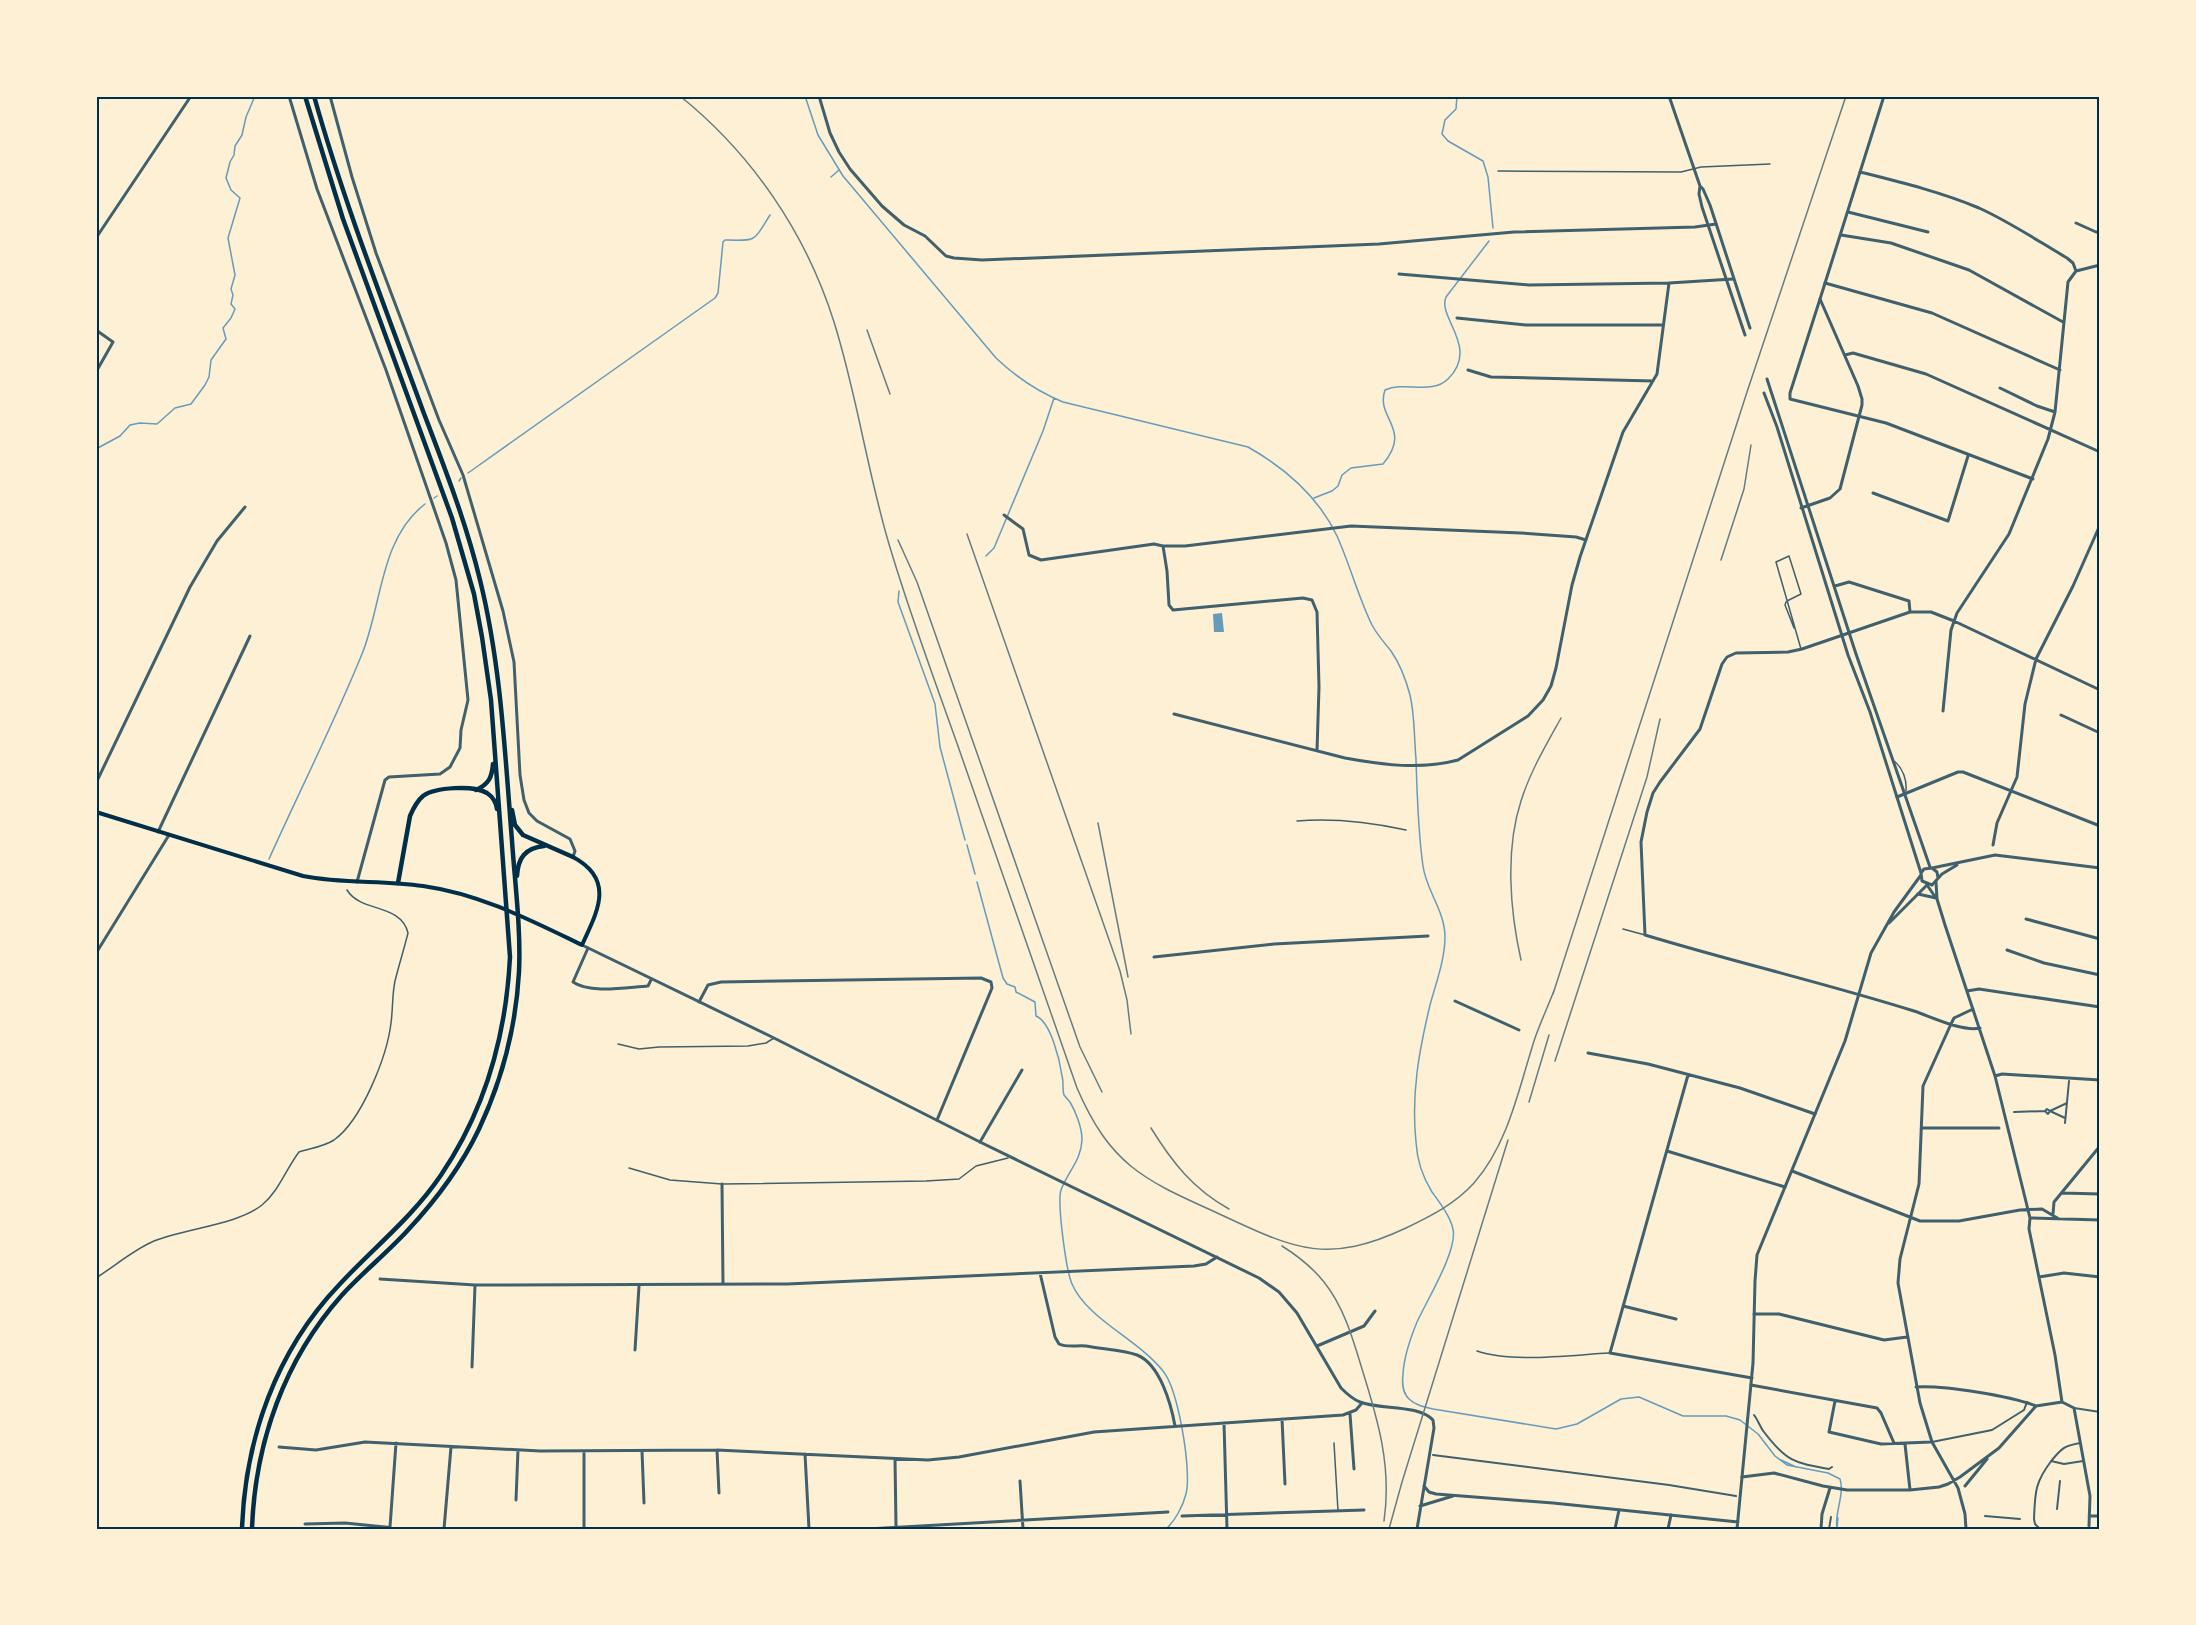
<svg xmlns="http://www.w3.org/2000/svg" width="2196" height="1625" font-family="'Libre Baskerville',serif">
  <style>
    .water { fill: #669bbc }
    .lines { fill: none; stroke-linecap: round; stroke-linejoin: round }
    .stream { stroke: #669bbc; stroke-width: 1.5 }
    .service { stroke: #3f606c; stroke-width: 1.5 }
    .pedestrian { stroke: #3f606c; stroke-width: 2 }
    .minor { stroke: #3f606c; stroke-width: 3 }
    .tertiary { stroke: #3f606c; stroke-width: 3 }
    .secondary { stroke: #003049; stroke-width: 4 }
    .primary { stroke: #003049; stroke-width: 4.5 }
    .rail { stroke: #657d81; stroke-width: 1.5 }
    .neatline { fill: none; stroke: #003049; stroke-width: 2 }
  </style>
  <rect width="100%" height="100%" fill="#fdf0d5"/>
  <path class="water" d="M1222 613 1224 632H1214L1213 614Z"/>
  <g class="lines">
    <path class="stream" d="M805 96 818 135 843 176 996 358C1015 376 1038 392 1063 402L1248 447C1285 468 1318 496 1337 536 1350 565 1358 596 1372 625 1378 636 1384 642 1391 651 1400 664 1406 680 1410 695 1415 716 1414 738 1416 759 1417 793 1418 832 1423 866 1426 890 1445 911 1445 937 1445 959 1436 983 1430 1005 1419 1051 1411 1094 1416 1142 1417 1160 1422 1176 1432 1192 1440 1203 1450 1216 1453 1229 1458 1250 1426 1302 1417 1322 1410 1339 1404 1356 1403 1374 1402 1383 1402 1392 1409 1399 1415 1405 1424 1407 1433 1409L1556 1429 1577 1424 1621 1399 1639 1397 1683 1416H1726L1740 1420 1758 1434 1775 1456 1787 1465 1828 1473 1840 1479C1845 1495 1834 1513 1837 1529
      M1457 96 1456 109 1445 120 1442 134 1448 141 1483 161 1488 177 1493 228
      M831 177 839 170
      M96 449 120 436 130 425 140 423 157 424 175 408 191 404 205 385 209 377 211 360 226 339 223 328 231 318 235 309 231 304 233 295 231 289 235 275 228 238 240 198 231 190 226 178 230 162 234 155 235 146 242 135 246 117 255 96
      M468 473 715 298 718 293 723 242 725 240C757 241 753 242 770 215
      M459 481 461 478
      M434 498 437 496
      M1314 498 1332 491 1338 486 1342 475 1351 468 1383 464C1413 428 1375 419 1385 390 1405 381 1432 395 1448 379 1480 347 1437 318 1446 297L1489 241
      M986 556 994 548 1043 431 1054 398
      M899 591 898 602 935 704 940 747 965 840
      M967 845 975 874
      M269 859C300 790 334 723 362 654 382 605 380 538 425 504
      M977 882 1003 978 1007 984 1015 987 1016 992 1035 1002 1036 1016C1051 1022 1060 1061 1062 1076 1064 1082 1062 1089 1064 1095 1064 1095 1069 1101 1070 1102 1076 1112 1082 1128 1082 1140 1081 1161 1068 1171 1061 1190 1057 1203 1066 1270 1072 1284 1087 1319 1139 1340 1163 1371 1178 1389 1192 1470 1186 1494 1183 1506 1175 1521 1166 1529
      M1781 1460 1796 1467
      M1837 1528 1838 1518"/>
    <path class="service" d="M1498 171 1681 172 1701 167 1770 164
      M1787 601 1801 594 1789 556 1776 562 1801 649
      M1786 602 1785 605 1794 628
      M1894 761C1903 768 1907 780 1906 791
      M1297 821C1334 818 1369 822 1406 830
      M1623 929 1645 935
      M618 1044 639 1049 659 1047 748 1046 766 1043 774 1038
      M629 1168 670 1180 722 1184 926 1181 959 1179 976 1166 1008 1158
      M96 1278C115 1266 133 1250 154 1241 186 1228 237 1225 262 1205 279 1191 286 1169 299 1152 311 1148 323 1147 334 1140 362 1120 387 1056 391 1023 393 1009 392 995 395 981 399 965 404 949 408 933 401 903 361 913 347 890
      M1477 1351C1512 1363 1571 1355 1609 1353
      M1334 1443 1338 1511"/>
    <path class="pedestrian" d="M2047 1109 2050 1111 2048 1114 2045 1111Z
      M2014 1112 2045 1111
      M2065 1118 2050 1111 2067 1103
      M2065 1123 2069 1081
      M2074 1408 2100 1412
      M1754 1415C1758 1420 1760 1427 1764 1432 1786 1461 1794 1463 1829 1469L1832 1467
      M1932 1442 1992 1430 2024 1410 2027 1402
      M1433 1455 1669 1485 1736 1496
      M2051 1461 2064 1464 2083 1461
      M2057 1509 2060 1481
      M1985 1516 2020 1519
      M2039 1528 2035 1524 2034 1519C2035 1492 2035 1482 2052 1460 2062 1448 2064 1446 2080 1443
      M2039 1528 2082 1529
      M1829 1529 1831 1517"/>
    <path class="minor" d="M289 96 317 189 386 370 446 543 456 580 468 700 461 730 460 748 450 767 440 774 389 777 385 780 357 882
      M330 96 352 177 376 253 439 420 463 475 503 611 514 662 520 775 524 800 529 813 537 821 570 839 575 851 573 857
      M819 96 830 133 839 152 850 169 882 206 904 225 925 236 946 256 954 258 982 260 1379 244 1514 232 1695 227 1716 224
      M1860 172C1900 182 1941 192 1979 208 2010 222 2038 241 2067 258L2073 263 2076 271
      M1848 212 1928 232
      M2076 223 2096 232H2100
      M1841 235 1891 243 1969 270 2063 322
      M96 238 191 96
      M1399 274 1529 285 1669 283 1733 279
      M1825 283 1932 313 2060 370
      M1820 299 1790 393V399L1886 423 2033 479
      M1457 318 1526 325H1663
      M96 330 113 342 96 372
      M1845 355 1853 353 1926 374 2100 452
      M1468 370 1491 377 1653 381
      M2000 388 2037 406 2055 412
      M1873 493 1948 521 1968 456
      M1004 515 1023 529 1029 555 1041 560 1154 544 1163 546H1185L1351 526 1521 533 1576 537 1586 540
      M1163 546 1167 571 1169 605 1173 610 1303 598 1312 600 1317 612 1319 687 1317 751
      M1835 586 1849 582 1909 601 1910 612
      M1943 711 1951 630 1957 613 2009 534 2048 439 2055 412 2068 282 2076 271 2100 265
      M1174 714 1345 758C1383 765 1421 770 1458 760L1528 716 1543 700 1551 686 1556 668 1572 585 1580 557 1623 432 1657 374 1669 283
      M2061 715 2100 733
      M96 783 190 587 217 541 245 507
      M1897 797 1958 772H1963L2100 826
      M158 832 250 636
      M1993 845 1997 823 2017 777 2025 704 2036 659 2073 586 2100 525
      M1936 882 1937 899 1945 925 1995 1076 2030 1218 2029 1229 2055 1355 2062 1402
      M1927 885 1936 898
      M1918 894 1936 898
      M2026 919 2100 939
      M588 948 573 982C590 994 628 987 648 986L651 980
      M98 950 169 835
      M2007 950 2044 963 2100 975
      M1154 957 1274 944 1428 936
      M1967 991 1979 989 2100 1007
      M1455 1001 1519 1030
      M699 1002 708 985 721 982 981 978 991 982 992 988 937 1120
      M1980 1028C1962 1032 1932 1017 1914 1011 1825 983 1734 962 1645 935L1641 842 1647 812 1653 793 1660 782 1700 729 1722 664 1727 657 1736 653 1788 652 1802 649 1910 612H1931L1954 621 2100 690
      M1588 1053 1648 1064 1740 1088 1815 1114
      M1688 1075 1610 1353 1752 1378
      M1995 1076 2002 1074 2100 1080
      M1921 1128H1999
      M980 1142 1022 1070
      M1667 1151 1785 1187
      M1792 1171 1920 1221H1959L2020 1210 2042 1209 2059 1219
      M722 1184 723 1284
      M2062 1193 2100 1194
      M2053 1214 2054 1202 2100 1146
      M2030 1218 2100 1220
      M1040 1273 1055 1337 1059 1344C1068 1348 1077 1345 1086 1346 1101 1349 1123 1350 1137 1355 1160 1364 1171 1404 1175 1426
      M2039 1277 2064 1273 2100 1277
      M380 1279 475 1285 787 1284 1194 1266 1206 1264 1217 1257
      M1623 1306 1676 1319
      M1754 1314H1779L1884 1340 1907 1337
      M1317 1346 1364 1326 1375 1311
      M635 1350 639 1286
      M472 1367 475 1285
      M1751 1385 1877 1408 1881 1413 1894 1443
      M1916 1387C1943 1385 2011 1396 2036 1406
      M1835 1401 1829 1432 1881 1444 1931 1442
      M2062 1402 2074 1408 2090 1496 2089 1526
      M1350 1414 1354 1469
      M1282 1419 1285 1484
      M1224 1423 1227 1529
      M1905 1444 1910 1490
      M279 1447 316 1450 365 1442 540 1451 717 1450 928 1460 959 1457 1094 1432 1343 1415 1356 1410 1362 1403
      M717 1450 719 1493
      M642 1451 644 1503
      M805 1454 809 1529
      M895 1459 896 1526
      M1742 1477 1774 1473 1823 1486 1847 1490H1910L1939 1487 1948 1484 1960 1477 1999 1448 2036 1406 2062 1402
      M1020 1481 1023 1529
      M1965 1486 1987 1459
      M516 1500 518 1450
      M1182 1516 1364 1510
      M2089 1516H2100
      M305 1524 345 1523 405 1529
      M390 1527 396 1443
      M444 1529 451 1447
      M584 1529V1451
      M867 1529 1168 1512
      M1615 1529 1619 1510
      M1668 1529 1671 1515
      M1821 1529 1822 1514 1830 1488
      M1966 1529 1965 1514 1958 1488 1932 1442 1920 1403 1898 1283 1900 1259 1919 1184 1923 1086 1951 1024 1954 1018 1973 1009"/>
    <path class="tertiary" d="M1669 96 1700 186 1703 189 1710 205 1750 328
      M1700 186 1699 194 1702 207 1745 335
      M1767 379 1856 654 1930 867
      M1764 393 1777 427 1848 655 1870 712 1921 873
      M1801 508 1830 498 1840 489 1862 405V399L1858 386 1820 299 1884 96
      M1932 868 1995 855 2100 868
      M1938 878 1937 872 1932 868 1924 869 1921 873 1922 881 1932 885 1942 874 1957 865
      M1889 923 1927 885
      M582 945 772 1037 980 1142 1259 1278 1279 1292 1297 1313 1341 1388C1347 1394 1352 1399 1360 1402 1380 1410 1418 1404 1433 1420L1434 1428 1417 1529
      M1424 1486 1429 1492 1436 1494 1553 1503 1738 1522
      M1420 1506 1453 1496
      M1737 1529 1753 1363 1755 1281 1757 1255 1845 1041 1871 953 1894 912 1921 875"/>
    <path class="secondary" d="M96 812 303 876C343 884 383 880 423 886 480 894 530 920 582 945 597 912 616 880 573 857"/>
    <path class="primary" d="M476 790C489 784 492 777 493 764
      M512 810 515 825 523 835 573 857
      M517 876C518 858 525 848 544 846
      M398 883 410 816C413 809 417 801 423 796 435 787 474 785 487 793 493 797 496 802 497 809
      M242 1529C245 1439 276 1351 339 1285 373 1248 412 1218 441 1175 485 1110 506 1036 510 957L491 700 482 637 474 594 452 518 343 219 305 96
      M252 1529C255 1443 284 1360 342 1295 363 1272 387 1253 408 1230 436 1200 461 1167 479 1129 502 1080 516 1026 519 972 521 929 515 884 512 841 505 754 501 665 480 580 466 522 444 466 423 411 385 307 344 203 314 96"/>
    <path class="rail" d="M680 96C752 154 806 233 834 322 858 398 868 478 892 554 912 620 936 684 959 749 998 862 1038 975 1077 1088 1110 1164 1142 1179 1213 1211 1291 1247 1323 1267 1406 1228 1431 1216 1455 1204 1474 1183 1509 1143 1519 1087 1535 1038 1541 1021 1549 1004 1555 988
      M867 330 890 394
      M967 534 1120 971 1127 1000 1131 1034
      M898 540 917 582 1080 1047 1102 1092
      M1721 560 1744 489 1751 445
      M1098 823 1128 977
      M1521 960C1510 911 1505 850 1521 801 1530 772 1546 745 1561 718
      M1553 994 1747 392 1846 96
      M1555 1061 1647 777 1660 719
      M1529 1102 1549 1035
      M1151 1128C1172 1162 1193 1189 1229 1209
      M1282 1246C1298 1256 1312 1267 1324 1282 1344 1307 1353 1339 1362 1369 1378 1420 1392 1467 1384 1521
      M1389 1529 1402 1482 1508 1140"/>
  </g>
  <rect width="2196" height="1625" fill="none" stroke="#fdf0d5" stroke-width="195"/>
  <rect x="98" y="98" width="2000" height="1430" class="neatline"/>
</svg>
